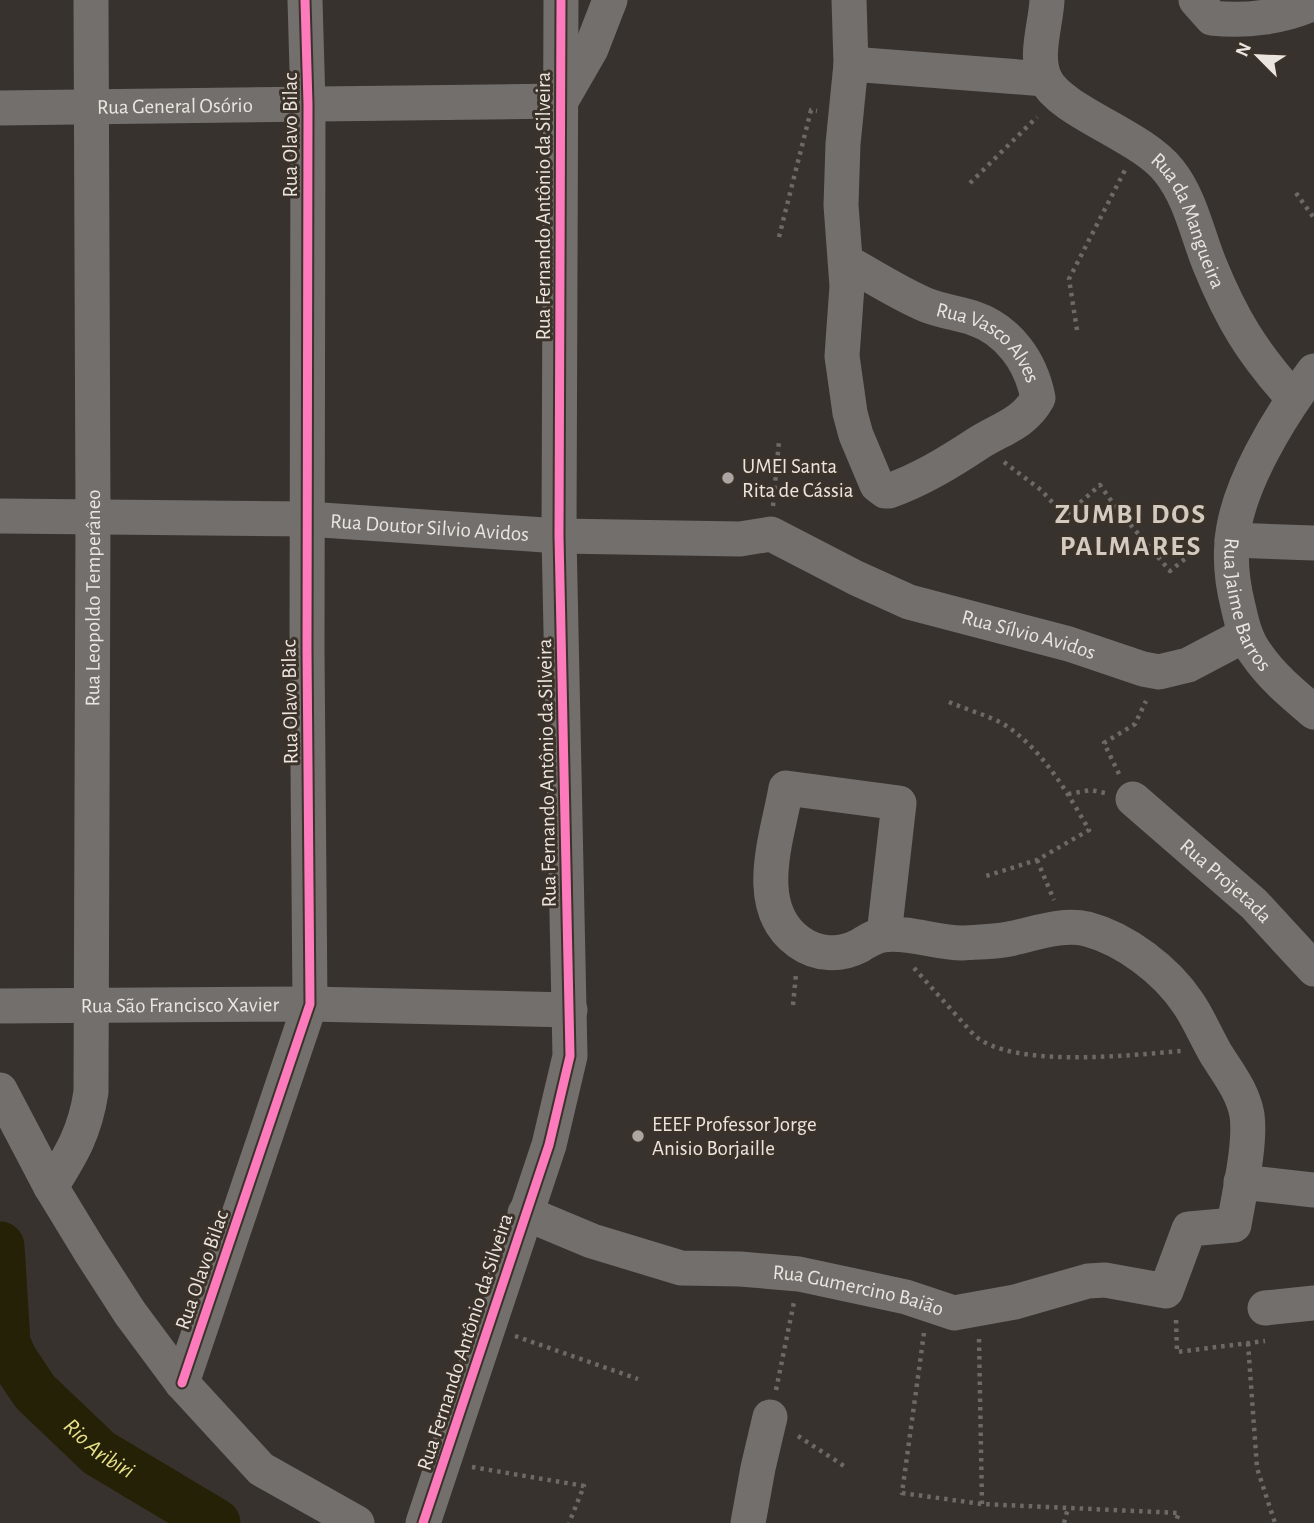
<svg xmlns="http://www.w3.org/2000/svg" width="1314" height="1523" font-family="'Alegreya Sans',sans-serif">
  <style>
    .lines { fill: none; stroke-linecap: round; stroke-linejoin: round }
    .river { stroke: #252106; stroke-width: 49 }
    .path { stroke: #6d6966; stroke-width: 4.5; stroke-dasharray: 3.5 5; stroke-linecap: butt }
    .minor { stroke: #736f6c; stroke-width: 35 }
    .cycleway-casing { stroke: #3b322a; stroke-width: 13 }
    .cycleway { stroke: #fd7abc; stroke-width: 9 }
    .poi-dot { fill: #aca6a2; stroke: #3b322a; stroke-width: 2.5 }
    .labels { text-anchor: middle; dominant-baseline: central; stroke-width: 6; stroke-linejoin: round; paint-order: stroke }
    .street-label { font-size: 21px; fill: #ebe5e0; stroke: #3b322a }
    .poi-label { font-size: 21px; fill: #ebe5e0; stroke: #3b322a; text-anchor: start }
    .water-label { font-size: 23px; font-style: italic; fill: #eae18a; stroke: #3b322a }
    .district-label { font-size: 28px; font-weight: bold; letter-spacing: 2px; fill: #d5cabf; stroke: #3b322a }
  </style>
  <rect width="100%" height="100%" fill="#37322e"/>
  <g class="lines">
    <path class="river" id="s1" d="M0 1246 6 1343 13 1359 35 1392 99 1453 216 1523"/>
    <path class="path" d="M970 183 1037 117
      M1296 193 1314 218
      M779 237 811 110 817 111
      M1077 330 1069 279 1125 170
      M1004 462 1041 490 1065 516 1100 485 1117 509 1170 571 1201 546
      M773 506 779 441
      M949 702C967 710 988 715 1005 725 1042 749 1068 793 1089 830L1037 860 983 877
      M1119 774 1104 743 1135 724 1146 701
      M1068 794 1091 790 1105 793
      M1037 860 1054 900
      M914 968 974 1035C1012 1069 1130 1055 1181 1051
      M793 1005 796 974
      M1176 1320 1177 1352 1265 1341
      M924 1333 902 1493 982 1504 1179 1513 1175 1523
      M515 1336 638 1379
      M979 1339 982 1504
      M1248 1343 1257 1468 1275 1523
      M776 1390 794 1302
      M798 1436 844 1466
      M472 1467 584 1486 569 1523
      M1064 1523 1068 1508"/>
    <g class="minor">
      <path id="s2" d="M1047 0C1046 24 1034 56 1045 79 1061 112 1141 135 1169 171 1190 197 1197 233 1209 263 1232 320 1252 352 1293 398"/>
      <path d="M1196 0 1212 18C1246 22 1283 17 1314 3"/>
      <path d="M851 64 1045 79"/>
      <path d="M561 101 591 49 610 0"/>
      <path id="s3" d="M0 108 561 101"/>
      <path id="s4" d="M845 261C872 276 898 293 926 305 941 311 957 313 973 318 1009 330 1031 362 1038 398 1024 424 1000 429 977 444 948 463 922 479 889 491H885L877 485 856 435 850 413 842 356 847 286 841 205 843 144 851 64 849 0"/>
      <path id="s5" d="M1314 371C1281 414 1235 488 1232 543 1230 564 1233 586 1238 606 1242 624 1246 641 1257 655 1272 677 1294 695 1314 712"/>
      <path id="s6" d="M0 516 307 519 559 536 740 539 771 534 856 578 909 602 1069 644 1143 669 1159 672 1188 665 1245 635"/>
      <path d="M1232 540 1314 543"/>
      <path id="s7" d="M1133 799 1254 904 1314 969"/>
      <path id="s8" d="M0 1006 310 1004 570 1010"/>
      <path d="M0 1090 51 1187 90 1251 130 1313 182 1383 261 1469 357 1523"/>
      <path d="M1241 1182 1314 1190"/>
      <path id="s9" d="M51 1187C72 1153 85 1132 91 1092L93 516 91 0"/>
      <path id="s10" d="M525 1213 592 1241 681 1268 740 1269 799 1274 906 1297 954 1313 1015 1302 1088 1281 1105 1280 1166 1291 1189 1229 1234 1225C1239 1194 1251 1145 1247 1115 1243 1092 1228 1073 1216 1054 1206 1037 1199 1019 1188 1003 1166 970 1125 939 1087 929 1062 923 1034 934 1009 939 994 942 978 942 962 943 936 943 908 931 883 935 874 936 866 942 859 946 840 956 817 955 799 942 750 907 778 836 786 788L899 803 884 935"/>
      <path d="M1265 1308 1314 1303"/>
      <path d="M182 1383 310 1004 307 649 308 104 305 0"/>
      <path d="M423 1523 549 1145 570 1056 559 536 561 0"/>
      <path d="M748 1523 758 1468 770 1417"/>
    </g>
    <defs>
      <path id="cycleway" d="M182 1383 310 1004 307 649 308 104 305 0
        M423 1523 549 1145 570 1056 559 536 561 0"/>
    </defs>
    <use href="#cycleway" class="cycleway-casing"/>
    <use href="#cycleway" class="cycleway"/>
  </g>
  <g class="poi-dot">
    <circle cx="728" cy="478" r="7"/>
    <circle cx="638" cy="1136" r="7"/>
  </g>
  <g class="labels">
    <g class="street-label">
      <text stroke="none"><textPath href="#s3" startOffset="175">Rua General Osório</textPath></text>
      <text transform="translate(290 135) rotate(-90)">Rua Olavo Bilac</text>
      <text transform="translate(543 206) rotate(-90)">Rua Fernando Antônio da Silveira</text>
      <text stroke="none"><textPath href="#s2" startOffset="289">Rua da Mangueira</textPath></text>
      <text stroke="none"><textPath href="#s4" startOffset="168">Rua Vasco Alves</textPath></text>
      <text stroke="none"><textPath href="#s6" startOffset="430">Rua Doutor Silvio Avidos</textPath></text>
      <text stroke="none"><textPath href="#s9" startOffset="598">Rua Leopoldo Temperâneo</textPath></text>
      <text stroke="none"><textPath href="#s5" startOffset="257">Rua Jaime Barros</textPath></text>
      <text stroke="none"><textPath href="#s6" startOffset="1050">Rua Sílvio Avidos</textPath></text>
      <text transform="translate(290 702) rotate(-91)">Rua Olavo Bilac</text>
      <text transform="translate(547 773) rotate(-91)">Rua Fernando Antônio da Silveira</text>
      <text stroke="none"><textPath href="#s7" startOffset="124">Rua Projetada</textPath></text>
      <text stroke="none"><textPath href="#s8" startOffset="180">Rua São Francisco Xavier</textPath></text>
      <text transform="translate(202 1270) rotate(-71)">Rua Olavo Bilac</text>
      <text stroke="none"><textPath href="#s10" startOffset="345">Rua Gumercino Baião</textPath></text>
      <text transform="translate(465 1342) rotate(-72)">Rua Fernando Antônio da Silveira</text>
    </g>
    <g class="poi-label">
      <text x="742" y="466">UMEI Santa<tspan x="742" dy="24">Rita de Cássia</tspan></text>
      <text x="652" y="1124">EEEF Professor Jorge<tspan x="652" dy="24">Anisio Borjaille</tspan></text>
    </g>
    <g class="water-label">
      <text stroke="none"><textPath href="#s1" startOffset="240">Rio Aribiri</textPath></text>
    </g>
    <g class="district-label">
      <text x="1131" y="515">ZUMBI DOS<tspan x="1131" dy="32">PALMARES</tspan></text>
    </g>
  </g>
  <g transform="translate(1258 56) rotate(294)" stroke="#3b322a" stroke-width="5" paint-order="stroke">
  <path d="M0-5L12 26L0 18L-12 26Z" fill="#ebe5e0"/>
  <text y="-10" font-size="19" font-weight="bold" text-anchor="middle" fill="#ebe5e0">N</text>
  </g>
</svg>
